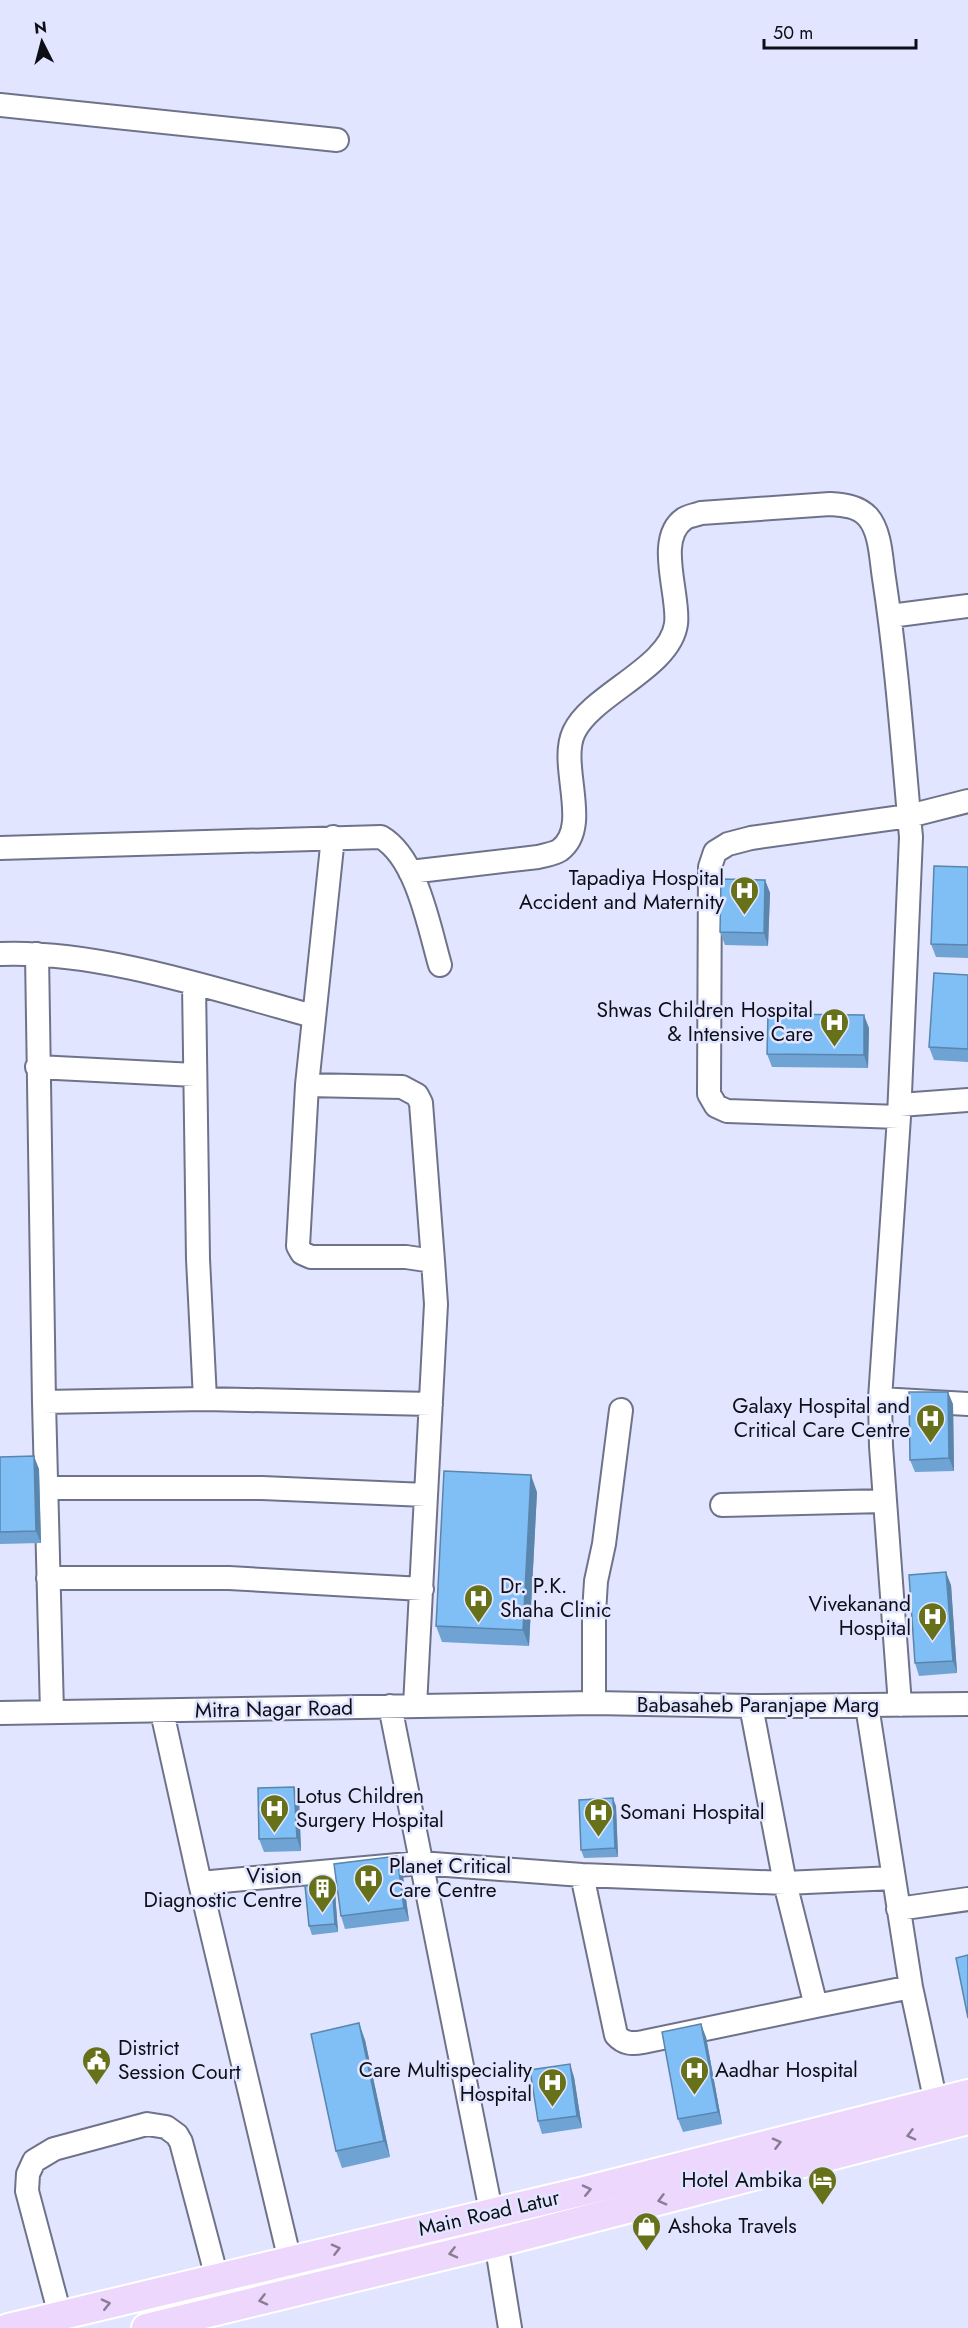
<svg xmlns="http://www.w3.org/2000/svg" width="968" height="2328" font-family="Jost,sans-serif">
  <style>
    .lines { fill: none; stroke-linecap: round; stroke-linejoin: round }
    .minor-casing { stroke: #6f7389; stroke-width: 26 }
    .major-casing { stroke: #fff; stroke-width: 32 }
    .minor { stroke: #fff; stroke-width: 22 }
    .major { stroke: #edd7fc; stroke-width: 28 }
    .wall { fill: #6ea3d4 }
    .shaded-wall { fill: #5a85ac }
    .building { fill: #80bef6; stroke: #5a85ac; stroke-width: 1.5 }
    .oneway { stroke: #887d94 }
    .labels { text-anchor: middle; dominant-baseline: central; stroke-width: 5; stroke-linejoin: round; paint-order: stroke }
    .poi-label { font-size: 21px; fill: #0d0e16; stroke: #e1e5ff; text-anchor: end }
    .street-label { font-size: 21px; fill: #0d0e16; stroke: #e1e5ff }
  </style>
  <rect width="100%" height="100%" fill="#e1e5ff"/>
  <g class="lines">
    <defs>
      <path id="minor" d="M0 105 337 140
        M890 616 968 606
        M333 837 307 1085 298 1246 302 1253 311 1257H406L433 1261 436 1304 415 1706
        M0 848 381 837C417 858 429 927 440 965
        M410 872 538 857C545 855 554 854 560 850 592 826 558 765 574 732 592 694 670 668 676 624 680 596 655 539 684 519 688 516 696 515 701 513L830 504C844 505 858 506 868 517 881 532 881 560 884 578 896 657 902 737 909 816L751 838 728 844 715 852 710 867 709 1094 716 1106 727 1111 899 1117
        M0 954C99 950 217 990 313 1016
        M37 954 44 1402 52 1712
        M37 1067 195 1075
        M307 1085 402 1087 417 1095 421 1103 433 1261
        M900 1105 968 1100
        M205 1399 431 1404
        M880 1399 968 1404
        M44 1402 205 1399 198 1259 194 984
        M46 1488H262L426 1495
        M722 1505 884 1501
        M48 1578H229L422 1589
        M594 1703V1613L596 1581 604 1544 621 1410
        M900 1705 881 1446 880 1399 899 1117 911 837 909 816 968 801
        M390 1706 491 2211 510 2328
        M867 1706 911 1987 936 2103
        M162 1712 200 1883 290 2261
        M0 1713 594 1703 751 1706 968 1704
        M582 1875 616 2035C624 2044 632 2044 643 2042L816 2006 785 1883 751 1706
        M200 1883 420 1863 582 1875 785 1883 894 1878
        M898 1909 968 1899
        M816 2006 911 1987
        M60 2315 27 2191 28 2174 34 2161 54 2149 147 2124 166 2127 177 2135 181 2142 217 2278"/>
      <path id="major" d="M8 2328 584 2191 968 2094
        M146 2328 496 2243 968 2120"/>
    </defs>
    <use href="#minor" class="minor-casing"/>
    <use href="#major" class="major-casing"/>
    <use href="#minor" class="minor"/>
    <use href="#major" class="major"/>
  </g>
  <path class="wall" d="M968 867V958L936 957 931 944Z
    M765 880 770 893 768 946 725 945 720 932Z
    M968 975V1062L934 1060 929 1047Z
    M869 1028 868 1068 772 1067 767 1054Z
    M953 1404 954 1471 915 1472 910 1460Z
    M0 1457 39 1469 41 1543 0 1544Z
    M537 1492 529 1646 442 1642 436 1626Z
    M951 1585 957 1673 919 1676 915 1663Z
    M294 1787 299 1799 301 1851 264 1852 259 1839Z
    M616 1806 618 1857 584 1858 581 1850Z
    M402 1869 409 1921 345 1929 341 1916Z
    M335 1892 338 1932 312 1935 309 1926Z
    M706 2037 722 2124 683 2132 678 2119Z
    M365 2040 390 2157 342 2168 336 2151Z
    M574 2077 582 2128 542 2134 538 2121Z"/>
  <path class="shaded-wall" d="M765 880 770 893 768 946 764 933Z
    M864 1015 869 1028 868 1068 864 1055Z
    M948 1392 953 1404 954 1471 949 1458Z
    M34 1456 39 1469 41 1543 36 1531Z
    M531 1475 537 1492 529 1646 523 1630Z
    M946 1572 951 1585 957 1673 953 1661Z
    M294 1787 299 1799 301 1851 297 1838Z
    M613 1798 616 1806 618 1857 615 1848Z
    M397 1856 402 1869 409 1921 404 1908Z
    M332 1884 335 1892 338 1932 335 1924Z
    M359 2023 365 2040 390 2157 384 2141Z
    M701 2024 706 2037 722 2124 718 2112Z
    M570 2064 574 2077 582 2128 577 2116Z"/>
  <path class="building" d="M934 866 968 867V945L931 944Z
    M721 879 765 880 764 933 720 932Z
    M934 973 968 975V1049L929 1047Z
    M768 1014 864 1015V1055L767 1054Z
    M909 1392H948L949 1458 910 1460Z
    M34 1456 36 1531 0 1532V1457Z
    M444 1471 531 1475 523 1630 436 1626Z
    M946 1572 953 1661 915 1663 909 1575Z
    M294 1787 297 1838 259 1839 258 1788Z
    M613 1798 615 1848 581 1850 579 1800Z
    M397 1856 404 1908 341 1916 334 1864Z
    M332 1884 335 1924 309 1926 305 1886Z
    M968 1955V2018L956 1958Z
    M359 2023 384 2141 336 2151 311 2034Z
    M701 2024 718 2112 678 2119 662 2032Z
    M570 2064 577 2116 538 2121 530 2070Z"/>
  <defs><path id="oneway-chevron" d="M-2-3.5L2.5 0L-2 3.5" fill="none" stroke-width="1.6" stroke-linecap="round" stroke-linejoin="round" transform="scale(1.5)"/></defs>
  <g class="oneway">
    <use href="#oneway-chevron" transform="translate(911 2135) rotate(165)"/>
    <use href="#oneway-chevron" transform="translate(777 2143) rotate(-14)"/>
    <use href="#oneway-chevron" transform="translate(587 2190) rotate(-13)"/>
    <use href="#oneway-chevron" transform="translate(662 2200) rotate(165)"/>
    <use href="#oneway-chevron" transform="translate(336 2249) rotate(-14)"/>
    <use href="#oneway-chevron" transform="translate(453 2253) rotate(166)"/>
    <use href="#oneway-chevron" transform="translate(263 2300) rotate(166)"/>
    <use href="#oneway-chevron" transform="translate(106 2304) rotate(-13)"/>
  </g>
  <defs>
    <symbol id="hospital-pin" viewBox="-11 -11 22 30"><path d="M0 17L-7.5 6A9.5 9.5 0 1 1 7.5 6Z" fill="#66711a" stroke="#e1e5ff"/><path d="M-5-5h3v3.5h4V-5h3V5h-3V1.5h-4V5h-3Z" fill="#fff"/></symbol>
    <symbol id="building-pin" viewBox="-11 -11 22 30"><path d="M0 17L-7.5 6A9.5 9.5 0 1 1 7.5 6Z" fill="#66711a" stroke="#e1e5ff"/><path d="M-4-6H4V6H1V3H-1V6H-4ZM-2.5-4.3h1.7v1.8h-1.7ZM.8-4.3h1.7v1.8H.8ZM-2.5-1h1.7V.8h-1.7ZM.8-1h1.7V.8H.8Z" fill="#fff"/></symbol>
    <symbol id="civic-pin" viewBox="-11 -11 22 30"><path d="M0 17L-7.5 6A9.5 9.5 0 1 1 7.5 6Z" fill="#66711a" stroke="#e1e5ff"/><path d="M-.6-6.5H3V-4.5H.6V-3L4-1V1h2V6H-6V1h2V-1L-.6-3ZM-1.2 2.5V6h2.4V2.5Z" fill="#fff"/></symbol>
    <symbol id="hotel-pin" viewBox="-11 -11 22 30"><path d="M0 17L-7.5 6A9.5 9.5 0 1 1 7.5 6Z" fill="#66711a" stroke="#e1e5ff"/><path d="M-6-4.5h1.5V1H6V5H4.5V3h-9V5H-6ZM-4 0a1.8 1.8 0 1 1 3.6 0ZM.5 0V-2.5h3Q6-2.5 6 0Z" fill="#fff"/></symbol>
    <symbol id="shop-pin" viewBox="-11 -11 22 30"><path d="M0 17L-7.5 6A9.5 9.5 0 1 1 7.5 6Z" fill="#66711a" stroke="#e1e5ff"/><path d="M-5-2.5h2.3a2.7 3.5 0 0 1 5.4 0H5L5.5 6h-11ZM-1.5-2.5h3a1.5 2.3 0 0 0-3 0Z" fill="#fff"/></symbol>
  </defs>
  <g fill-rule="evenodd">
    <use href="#hospital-pin" x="728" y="874" width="33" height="45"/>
    <use href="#hospital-pin" x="818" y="1006" width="33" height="45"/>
    <use href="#hospital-pin" x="914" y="1402" width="33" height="45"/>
    <use href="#hospital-pin" x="462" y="1582" width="33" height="45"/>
    <use href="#hospital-pin" x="916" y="1600" width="33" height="45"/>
    <use href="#hospital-pin" x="258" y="1792" width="33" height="45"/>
    <use href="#hospital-pin" x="582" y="1796" width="33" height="45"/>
    <use href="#hospital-pin" x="352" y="1862" width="33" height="45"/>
    <use href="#building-pin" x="306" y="1872" width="33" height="45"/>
    <use href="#civic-pin" x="80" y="2044" width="33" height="45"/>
    <use href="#hospital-pin" x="678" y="2054" width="33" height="45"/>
    <use href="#hospital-pin" x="536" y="2066" width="33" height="45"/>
    <use href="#hotel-pin" x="806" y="2164" width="33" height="45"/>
    <use href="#shop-pin" x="630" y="2210" width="33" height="45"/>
  </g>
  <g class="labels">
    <g class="poi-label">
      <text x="724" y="878">Tapadiya Hospital<tspan x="724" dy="24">Accident and Maternity</tspan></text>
      <text x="813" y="1010">Shwas Children Hospital<tspan x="813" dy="24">&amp; Intensive Care</tspan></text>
      <text x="910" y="1406">Galaxy Hospital and<tspan x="910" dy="24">Critical Care Centre</tspan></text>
      <text x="500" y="1586" text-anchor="start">Dr. P.K.<tspan x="500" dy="24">Shaha Clinic</tspan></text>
      <text x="911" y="1604">Vivekanand<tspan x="911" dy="24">Hospital</tspan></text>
      <text x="296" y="1796" text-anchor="start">Lotus Children<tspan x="296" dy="24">Surgery Hospital</tspan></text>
      <text x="620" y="1812" text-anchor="start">Somani Hospital</text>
      <text x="389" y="1866" text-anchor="start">Planet Critical<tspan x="389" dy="24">Care Centre</tspan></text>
      <text x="302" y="1876">Vision<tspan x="302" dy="24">Diagnostic Centre</tspan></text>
      <text x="118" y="2048" text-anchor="start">District<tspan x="118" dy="24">Session Court</tspan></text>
      <text x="532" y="2070">Care Multispeciality<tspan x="532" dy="24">Hospital</tspan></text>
      <text x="715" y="2070" text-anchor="start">Aadhar Hospital</text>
      <text x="802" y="2180">Hotel Ambika</text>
      <text x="668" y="2226" text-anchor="start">Ashoka Travels</text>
    </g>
    <g class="street-label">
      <text x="758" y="1705">Babasaheb Paranjape Marg</text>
      <text transform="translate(274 1709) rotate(-1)">Mitra Nagar Road</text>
      <text transform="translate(489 2213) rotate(-13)">Main Road Latur</text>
    </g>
  </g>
  <g transform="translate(42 42) rotate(354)" stroke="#e1e5ff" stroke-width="4.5" paint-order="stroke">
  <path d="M0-4.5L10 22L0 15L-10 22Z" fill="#0d0e16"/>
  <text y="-9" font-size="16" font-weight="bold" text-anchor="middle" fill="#0d0e16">N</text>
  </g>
  <path d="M764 39v9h152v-9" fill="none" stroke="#0d0e16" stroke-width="3"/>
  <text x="773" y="39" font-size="18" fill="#0d0e16" stroke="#e1e5ff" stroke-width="4.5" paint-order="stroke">50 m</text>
</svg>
